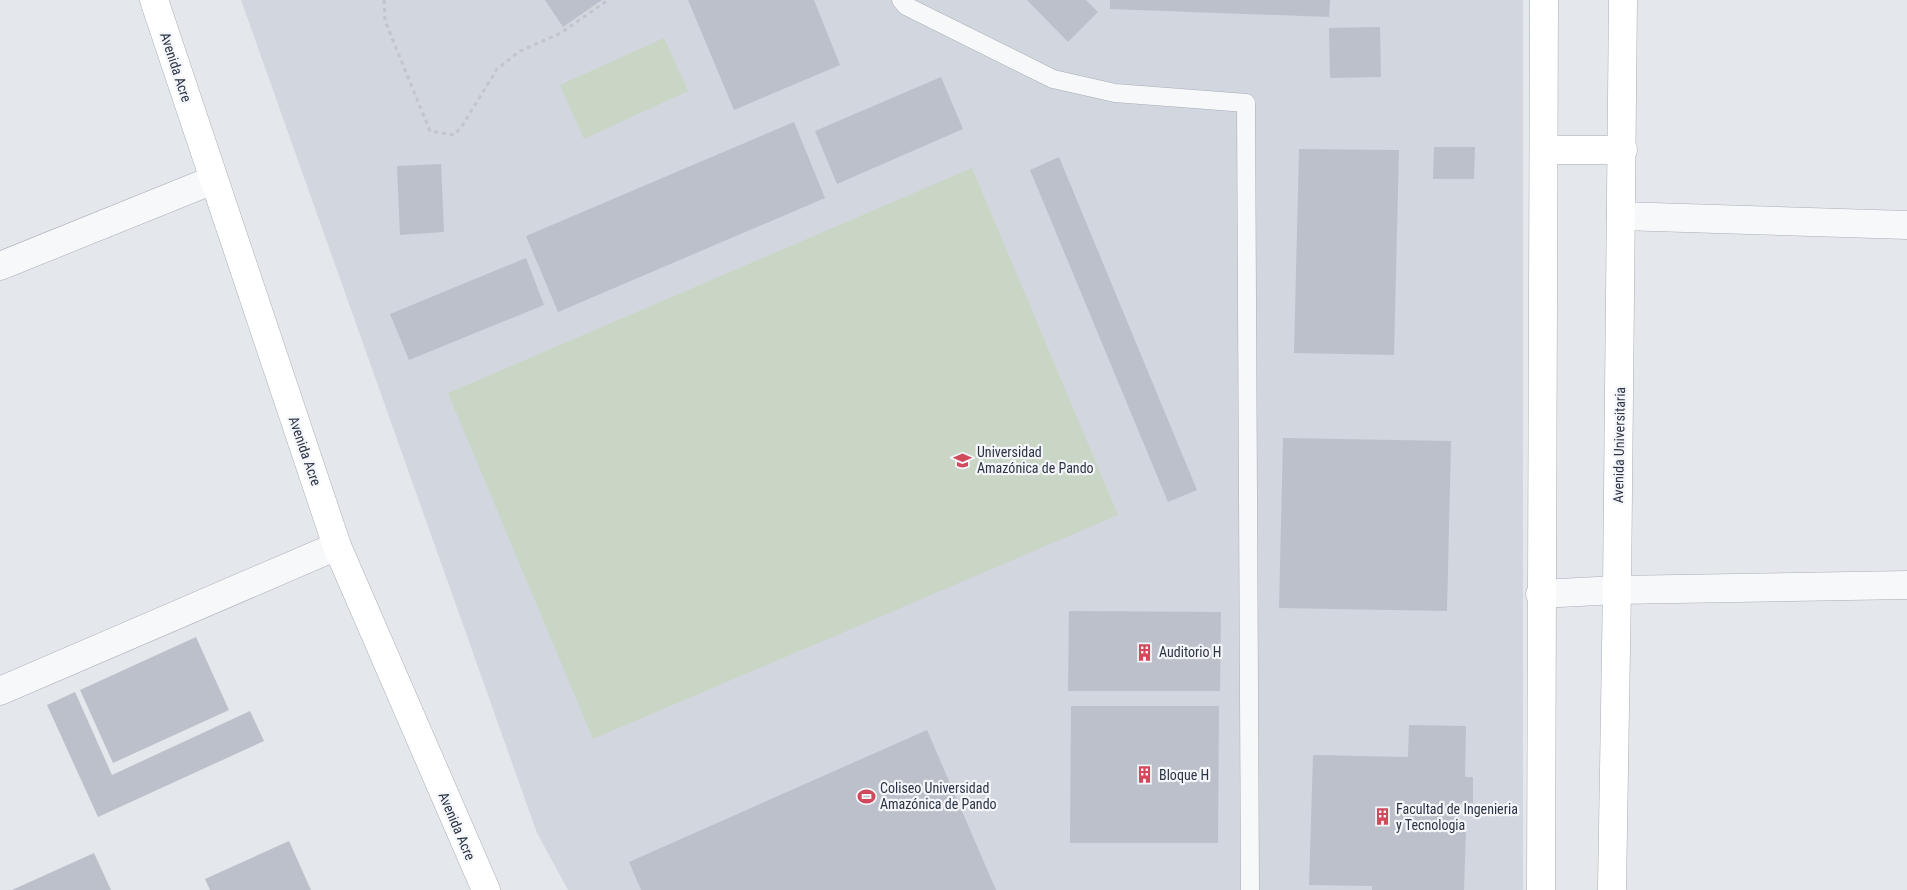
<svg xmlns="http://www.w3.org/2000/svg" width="1907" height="890" font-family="'Roboto Condensed',sans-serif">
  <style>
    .built { fill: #d2d6de }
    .green { fill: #c9d6c5 }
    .building { fill: #bbc0ca }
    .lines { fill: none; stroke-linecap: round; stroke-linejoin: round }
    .lane-casing { stroke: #a9aeb7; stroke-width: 19 }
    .street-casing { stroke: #a9aeb7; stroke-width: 29 }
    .secondary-casing { stroke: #a9aeb7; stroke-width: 29 }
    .path { stroke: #c2c5cb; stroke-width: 3; stroke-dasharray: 4 4; stroke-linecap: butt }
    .lane { stroke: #f7f8fa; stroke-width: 18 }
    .street { stroke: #f7f8fa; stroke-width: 28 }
    .secondary { stroke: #fff; stroke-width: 28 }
    .labels { text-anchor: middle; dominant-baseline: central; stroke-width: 4.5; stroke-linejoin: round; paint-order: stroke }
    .street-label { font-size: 14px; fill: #2b3445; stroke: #f4f6f9 }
    .poi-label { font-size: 14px; fill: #2b3445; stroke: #f4f6f9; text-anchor: start }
  </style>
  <rect width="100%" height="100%" fill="#e4e7ec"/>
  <path class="built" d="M241 0H1523V890H568L537 833Z"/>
  <path class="green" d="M664 38 688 91 584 139 560 85Z
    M972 168 1118 515 593 739 448 393Z"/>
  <path class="building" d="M545 0H602L563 27Z
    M688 0H814L840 65 734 110Z
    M1027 0H1086L1098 12 1068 42Z
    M1110 0H1330L1329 17 1110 9Z
    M1380 27 1381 77 1330 78 1329 28Z
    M941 77 963 129 837 184 815 131Z
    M794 122 825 198 558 312 526 236Z
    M1434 147H1475L1474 179H1433Z
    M1299 149 1399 150 1394 355 1294 353Z
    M1059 157 1197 490 1168 502 1030 170Z
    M441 164 444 232 400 235 397 166Z
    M526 258 544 305 409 360 390 314Z
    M1283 438 1451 441 1447 611 1279 608Z
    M1069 611 1221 612 1220 691H1068Z
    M196 637 229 710 113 763 80 690Z
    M75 692 112 775 250 711 264 741 98 817 47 705Z
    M1071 706H1219L1218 843H1070Z
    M1409 725 1466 726 1465 777H1473V803H1454V830H1466L1464 890H1372V886L1309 885 1313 755 1408 757Z
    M927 730 996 890H641L629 862Z
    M289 841 311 890H210L205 879Z
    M94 853 111 890H12Z"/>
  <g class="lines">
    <defs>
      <path id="lane" d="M901 0 906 6 1053 79 1115 93 1246 103 1250 890"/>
      <path id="street" d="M1621 216 1907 225
        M0 266 213 180
        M1540 594 1617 590 1907 585
        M0 691 337 546"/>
      <path id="secondary" d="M154 0 337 546 486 890
        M1545 150H1623
        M1541 890C1540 593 1545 297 1544 0
        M1612 890 1617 590 1623 0"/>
    </defs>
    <use href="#lane" class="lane-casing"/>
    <use href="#street" class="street-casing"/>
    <use href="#secondary" class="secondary-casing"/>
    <path class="path" d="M384 0 385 21 430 131 454 135 462 126 497 69 520 51 561 33 608 0"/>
    <use href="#lane" class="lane"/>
    <use href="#street" class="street"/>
    <use href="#secondary" class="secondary"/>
  </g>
  <defs>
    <symbol id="university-bare" viewBox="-9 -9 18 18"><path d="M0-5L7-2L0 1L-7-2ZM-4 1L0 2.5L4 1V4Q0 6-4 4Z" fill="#d1495b" stroke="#f4f6f9" stroke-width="2.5" paint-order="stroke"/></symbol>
    <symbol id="building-bare" viewBox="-9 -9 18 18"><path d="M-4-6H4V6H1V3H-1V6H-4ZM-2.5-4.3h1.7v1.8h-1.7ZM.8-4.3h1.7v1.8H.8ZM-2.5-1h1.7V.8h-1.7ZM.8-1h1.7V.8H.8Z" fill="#d1495b" stroke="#f4f6f9" stroke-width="2.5" paint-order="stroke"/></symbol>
    <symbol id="stadium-bare" viewBox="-9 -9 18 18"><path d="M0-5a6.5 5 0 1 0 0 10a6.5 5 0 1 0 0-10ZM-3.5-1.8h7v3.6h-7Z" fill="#d1495b" stroke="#f4f6f9" stroke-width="2.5" paint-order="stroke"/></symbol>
  </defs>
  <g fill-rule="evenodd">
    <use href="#university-bare" x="950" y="448" width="25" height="25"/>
    <use href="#building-bare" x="1132" y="640" width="25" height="25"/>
    <use href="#building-bare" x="1132" y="762" width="25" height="25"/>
    <use href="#stadium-bare" x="854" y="784" width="25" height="25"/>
    <use href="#building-bare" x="1370" y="804" width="25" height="25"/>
  </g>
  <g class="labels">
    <g class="street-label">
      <text transform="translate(176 67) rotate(72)">Avenida Acre</text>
      <text transform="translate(1619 445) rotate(-89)">Avenida Universitaria</text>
      <text transform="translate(305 451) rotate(71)">Avenida Acre</text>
      <text transform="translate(457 826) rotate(67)">Avenida Acre</text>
    </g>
    <g class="poi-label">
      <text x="977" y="452">Universidad<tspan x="977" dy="16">Amazónica de Pando</tspan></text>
      <text x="1159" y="652">Auditorio H</text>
      <text x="1159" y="775">Bloque H</text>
      <text x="880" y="788">Coliseo Universidad<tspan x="880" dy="16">Amazónica de Pando</tspan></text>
      <text x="1396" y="809">Facultad de Ingenieria<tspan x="1396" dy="16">y Tecnologia</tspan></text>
    </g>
  </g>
</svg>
